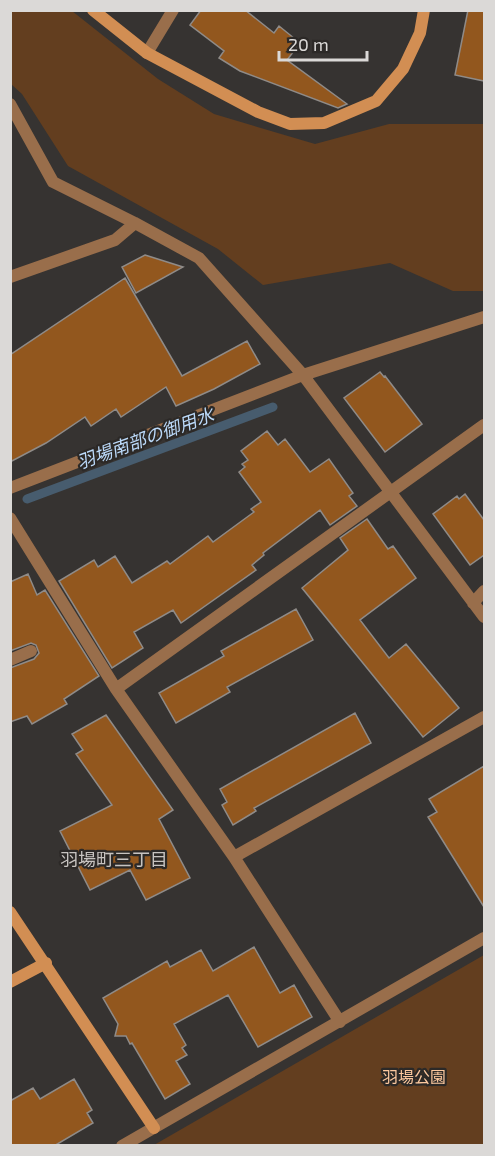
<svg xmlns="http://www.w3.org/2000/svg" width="495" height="1156" font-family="'Exo 2','Noto Sans JP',sans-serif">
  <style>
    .green { fill: #633e1f }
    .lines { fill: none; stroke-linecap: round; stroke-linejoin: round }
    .stream { stroke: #475c6e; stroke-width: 9 }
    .building { fill: #92571e; stroke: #8f8b88; stroke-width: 1.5 }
    .lane { stroke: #996e4b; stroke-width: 12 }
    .street { stroke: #996e4b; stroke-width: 12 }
    .secondary { stroke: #d28e53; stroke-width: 12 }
    .labels { text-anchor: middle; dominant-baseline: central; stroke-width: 4.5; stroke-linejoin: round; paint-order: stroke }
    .park-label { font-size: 16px; fill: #fcc89e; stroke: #2c2927 }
    .water-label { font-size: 18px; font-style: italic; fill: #bbd9f9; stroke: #2c2927 }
    .neighbourhood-label { font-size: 18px; fill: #c7c3c0; stroke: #2c2927 }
  </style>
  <rect width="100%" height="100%" fill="#363331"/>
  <path class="green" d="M11 10 72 11 158 79 214 114 315 144 389 124H484V291H453L390 263 263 285 218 249 68 166 22 94 11 84Z
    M484 955V1145H154Z"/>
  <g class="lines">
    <path class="stream" d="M27 499 273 407"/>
  </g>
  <path class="building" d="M201 10H245L274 33 279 26 300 43 287 60 347 104 338 108 240 71 219 58 224 51 190 25Z
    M468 10H484V81L455 75Z
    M145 255 183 267 136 293 122 267Z
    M125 278 182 376 247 341 260 364 214 389 176 406 166 387 121 417 116 409 91 426 85 417 46 443 10 462V355Z
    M380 372 384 377 385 376 422 424 385 452 344 398Z
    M267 431 278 445 285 439 310 472 329 459 353 493 349 496 357 506 330 525 320 510 263 553 264 555 252 565 256 570 181 623 173 610 134 632 143 648 112 668 59 581 94 560 98 567 115 556 132 583 167 561 170 564 208 536 213 542 254 512 251 509 261 502 239 472 245 467 242 464 248 460 241 451Z
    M465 494 484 520V555L470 565 433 514 457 496 459 499Z
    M367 519 388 549 393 546 416 578 360 620 389 658 406 644 459 708 423 737 302 588 348 550 340 538Z
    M28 574 37 595 45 590 99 676 64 699 67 704 32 724 27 716 10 722V668L34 659 39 653 36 645 31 643 10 651V582Z
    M296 609 313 640 227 687 230 692 176 723 159 693 224 656 221 651Z
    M355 713 371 743 254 808 256 811 233 825 222 805 227 802 220 789Z
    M106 715 173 810 159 819 190 878 146 900 130 870 90 890 60 831 112 805 76 754 83 750 72 734Z
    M484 766V907L428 817 437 812 429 799Z
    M254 947 280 993 294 985 312 1017 258 1047 228 995 174 1024 186 1045 182 1048 187 1055 176 1061 190 1084 165 1099 132 1043 130 1044 126 1036H115L118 1024 103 998 167 961 170 967 201 950 213 971Z
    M74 1079 92 1110 87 1113 93 1123 54 1146H10V1101L33 1088 40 1099Z"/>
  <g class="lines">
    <path class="lane" d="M10 660 31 651"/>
    <path class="street" d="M147 53 173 10
      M10 104 53 182 135 223 199 258 303 375 484 617
      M10 277 115 240 135 223
      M10 488 303 375 484 317
      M10 518 116 689 234 857 340 1022
      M473 603 484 591
      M116 689 484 425
      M234 857 484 717
      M122 1146 484 938"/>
    <path class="secondary" d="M93 10 147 53 258 112 290 124 324 123 376 101 403 69 420 33 424 10
      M10 912 154 1128
      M10 982 46 963"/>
  </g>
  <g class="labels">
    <g class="park-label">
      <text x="414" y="1076">羽場公園</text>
    </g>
    <g class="water-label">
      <text transform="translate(145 438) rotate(-20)">羽場南部の御用水</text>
    </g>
    <g class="neighbourhood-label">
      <text x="114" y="859">羽場町三丁目</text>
    </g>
  </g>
  <rect width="495" height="1156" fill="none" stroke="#dbd9d7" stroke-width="24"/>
  <path d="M279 51v9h88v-9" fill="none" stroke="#dbd9d7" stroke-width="3"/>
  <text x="288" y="51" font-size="18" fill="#dbd9d7" stroke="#2c2927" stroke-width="4.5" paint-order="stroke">20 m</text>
</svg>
